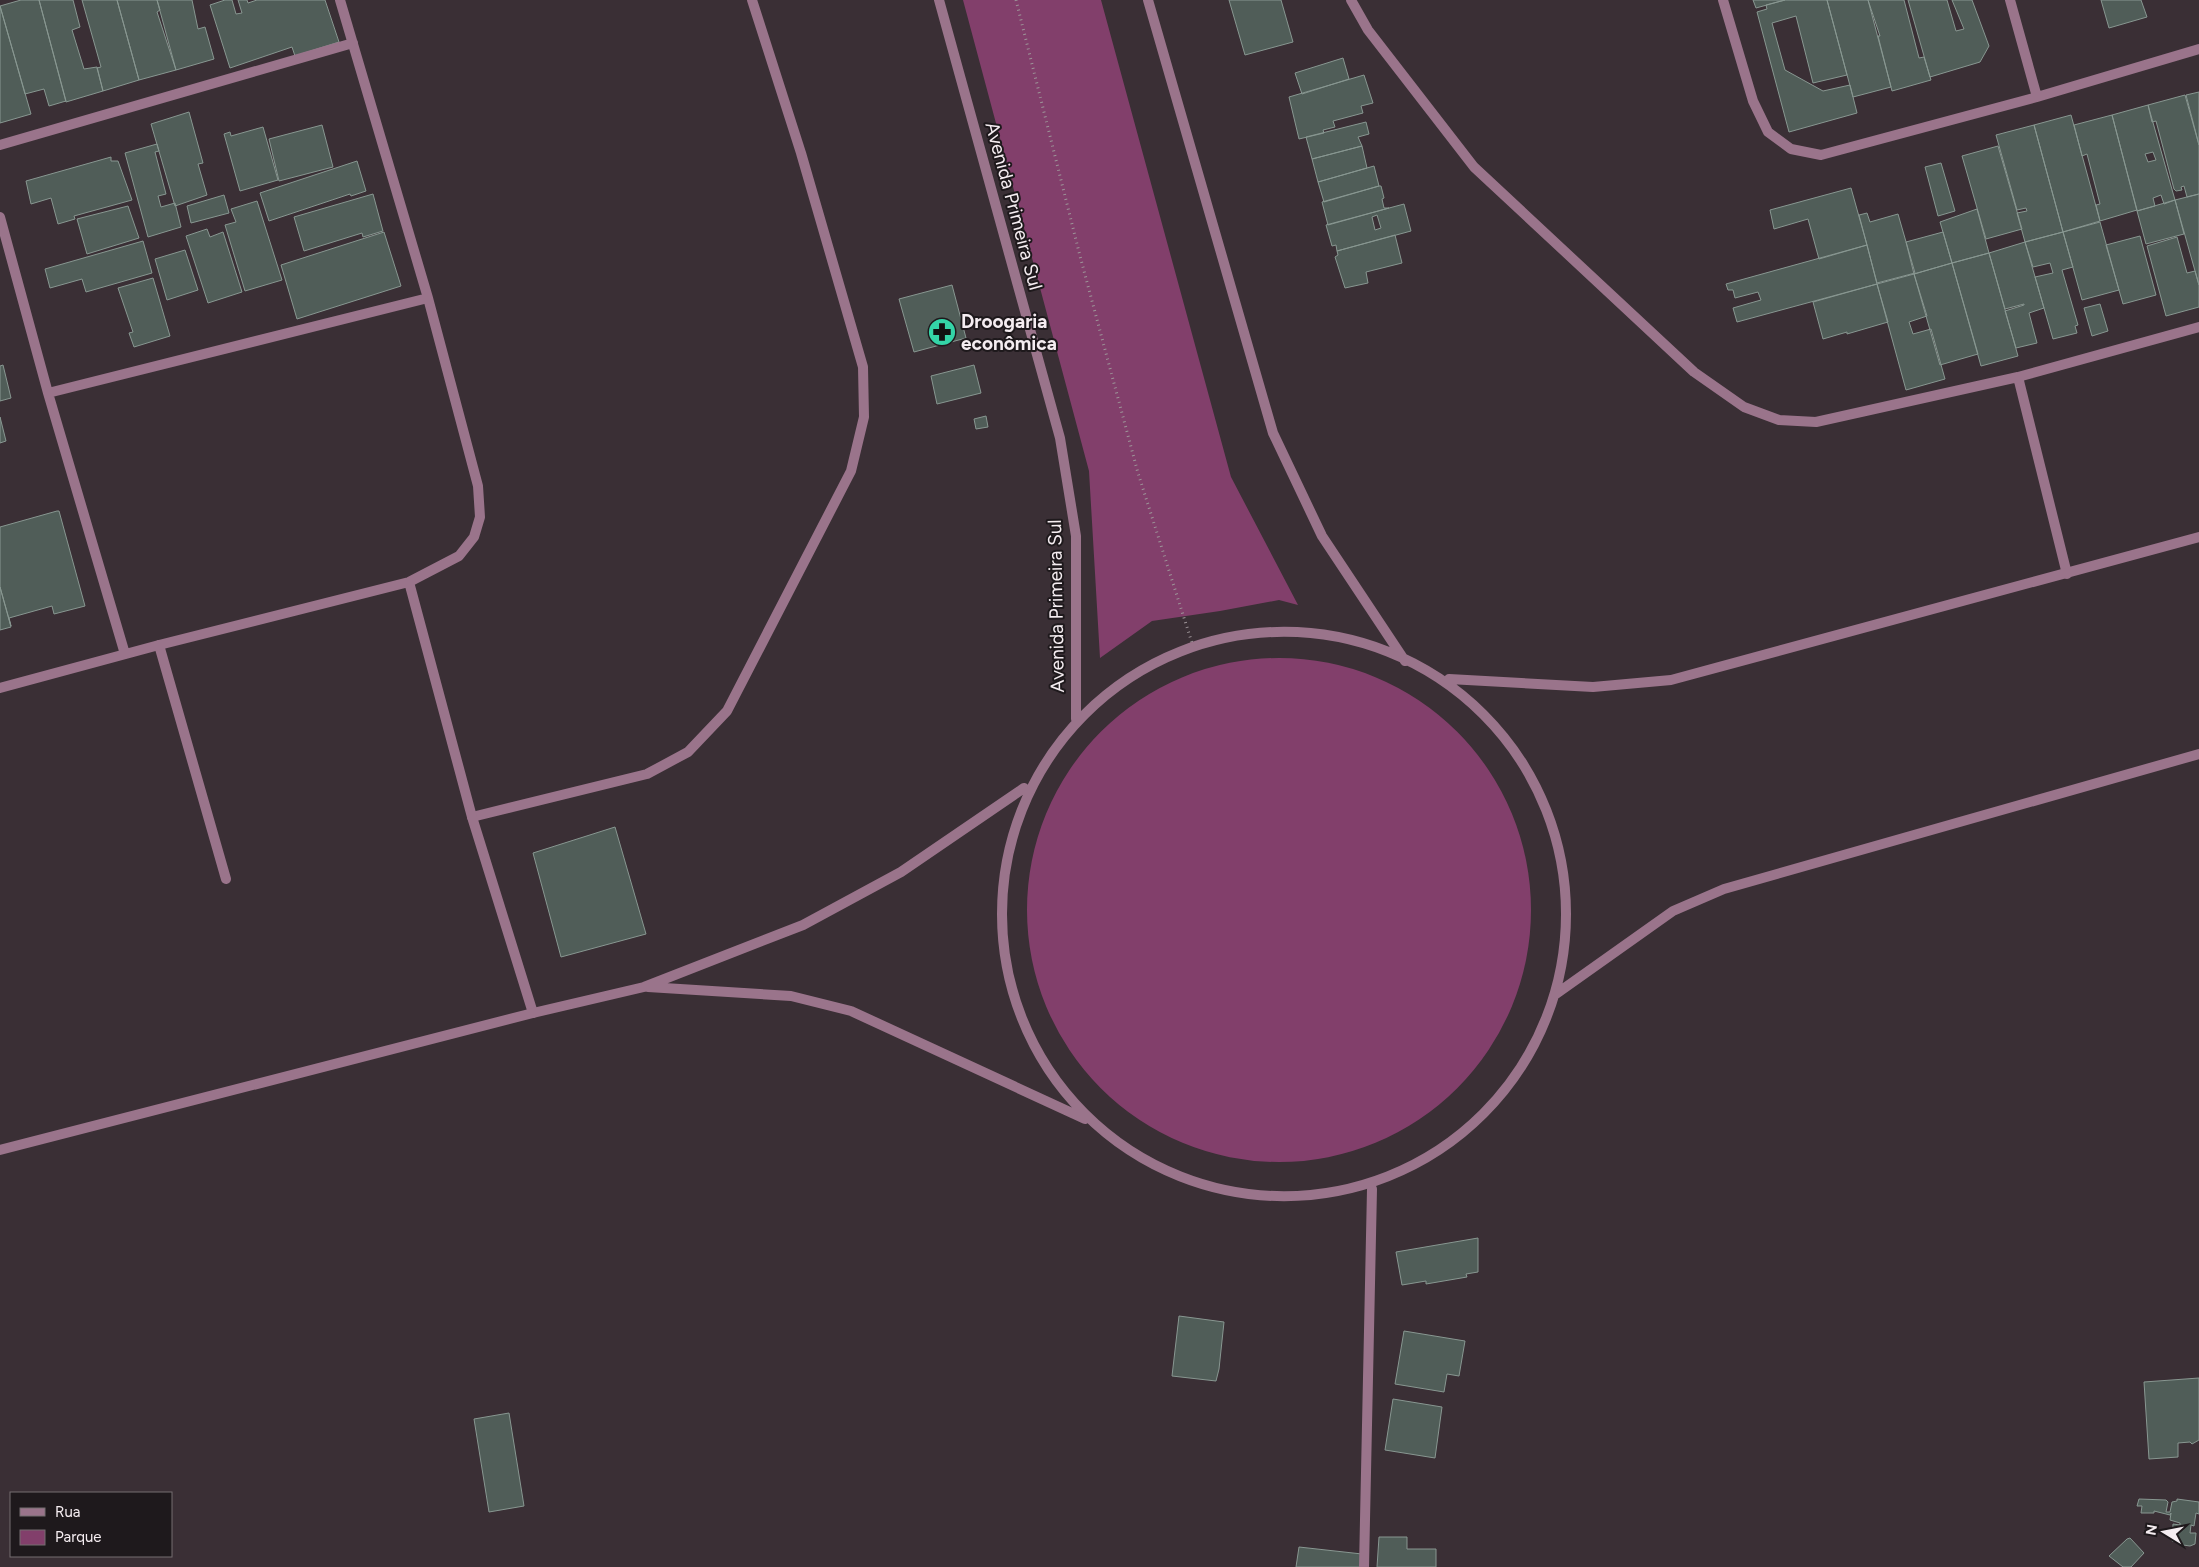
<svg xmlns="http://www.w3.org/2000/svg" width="2199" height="1567" font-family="Figtree,sans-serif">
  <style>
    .green { fill: #823f6b }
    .building { fill: #505d58; stroke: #889791; fill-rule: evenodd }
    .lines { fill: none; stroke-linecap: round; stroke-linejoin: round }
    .path { stroke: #9d9498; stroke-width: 3; stroke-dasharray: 1 4; stroke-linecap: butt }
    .service { stroke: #9a748b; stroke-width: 10 }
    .minor { stroke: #9a748b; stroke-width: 10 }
    .tertiary { stroke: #9a748b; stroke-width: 10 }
    .labels { text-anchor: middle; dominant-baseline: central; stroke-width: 4; stroke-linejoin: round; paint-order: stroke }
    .street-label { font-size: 19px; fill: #f5edf1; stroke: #1e191c }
    .poi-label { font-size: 19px; font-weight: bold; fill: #f5edf1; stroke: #1e191c; text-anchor: start }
  </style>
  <rect width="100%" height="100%" fill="#3a2f35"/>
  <path class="green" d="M963 0H1101L1231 477 1298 605 1279 600 1220 611 1152 621 1100 658 1089 471Z
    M1027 910a252 252 0 1 1 504 0a252 252 0 1 1-504 0Z"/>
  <path class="building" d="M21 0H39L66 101 49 106 44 89 25 94 0 6Z
    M39 0H73L80 27 72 30 84 69 97 67 103 91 66 102Z
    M82 0H117L139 80 103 91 97 68 101 67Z
    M117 0H157L160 10 157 12 176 70 139 80Z
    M157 0H192L198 29 205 27 214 59 176 70Z
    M225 0H232L236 14 242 13 238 0H247L248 3 257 0H325L339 42 295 56 292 47 230 68 210 5Z
    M1229 0H1281L1293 42 1245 55Z
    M1753 0H1785L1756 8Z
    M1785 0H1827L1847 75 1813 83 1796 16 1772 23 1785 70 1823 91 1850 85 1857 113 1789 132 1757 12 1767 9 1766 5Z
    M1827 0H1868L1891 87 1853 97Z
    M1868 0H1904L1919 58 1924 57 1931 80 1892 91 1878 36H1880Z
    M1908 0H1947L1956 31 1964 29 1952 0H1972L1989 46 1980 62 1930 77Z
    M2101 0H2141L2147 17 2109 28Z
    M0 6 31 114 0 123Z
    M1343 58 1349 79 1302 94 1295 73Z
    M1364 75 1373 103 1361 106 1363 113 1333 121 1335 127 1323 130 1324 133 1299 139 1289 97Z
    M2199 92V145L2186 95Z
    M2185 95 2199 145V194L2187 197 2184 186 2181 187 2182 190 2176 191 2174 189 2156 121 2152 122 2148 105Z
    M2148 105 2175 200 2164 204 2161 195 2153 198 2155 206 2137 211 2112 115ZM2153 152 2156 160 2148 162 2145 154Z
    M189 112 203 163 198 164 207 195 175 206 151 124Z
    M2071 115 2100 221 2063 232 2034 125Z
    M2112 115 2137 210 2100 221 2096 205 2100 204 2087 154 2082 156 2074 125Z
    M1366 122 1369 134 1358 137 1362 146 1312 159 1306 137Z
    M322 125 333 167 279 181 269 139Z
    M2034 125 2063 232 2025 242 2017 213 2027 211 2026 208 2017 210 1996 135Z
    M263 127 278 180 240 191 224 134 230 132 231 136Z
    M157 144 159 151 155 152 166 194 158 196 161 207 175 203 181 227 148 237 125 153Z
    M1362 146 1367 168 1318 182 1312 159Z
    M1998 146 2022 229 1986 239 1962 156Z
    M111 157V161H118L132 200 74 216 75 219 58 224 51 198 31 204 26 181Z
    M357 161 366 191 351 196 350 194 269 221 260 193Z
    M1941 163 1955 211 1938 216 1925 167Z
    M1374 166 1379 186 1324 202 1318 182Z
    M1379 186H1381L1384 198 1382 199 1384 208H1389L1328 225 1322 202Z
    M1851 188 1867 245 1819 259 1808 219 1774 229 1770 210Z
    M373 194 383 231 363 237 362 233 304 251 294 217Z
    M2199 194V285L2175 200Z
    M224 195 229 213 191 223 187 206Z
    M2175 200 2184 234 2146 244 2137 211Z
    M257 201 282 280 245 291 225 225 236 222 231 209Z
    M1404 204 1411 231 1337 251 1336 245 1332 246 1326 225ZM1377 215 1381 228 1375 230 1372 217Z
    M128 206 139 238 87 254 77 219Z
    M1977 209 1989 253 1952 263 1940 222Z
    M1867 213 1870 222 1898 214 1915 273 1877 283 1859 215Z
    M2100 222 2119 290 2082 300 2063 232Z
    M207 229 210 237 223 232 242 292 208 303 186 236Z
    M384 232 401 286 297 319 281 265Z
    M1943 232 1952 263 1914 274 1906 242Z
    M2063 232 2073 267 2062 270 2078 325 2075 326 2077 333 2053 339 2035 277 2053 273 2050 263 2033 267 2025 242Z
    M1395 235 1402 263 1366 272 1368 283 1345 288 1335 257 1338 255 1337 251Z
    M2140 236 2156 295 2123 304 2106 245Z
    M2177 237 2187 273 2195 271 2199 285V307L2166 316 2147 246Z
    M143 241 152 273 86 292 82 279 50 288 45 269Z
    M2025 242 2044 308 2029 313 2037 343 2016 348 2005 311 2024 305V304L2005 309 1989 253Z
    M1867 245 1877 284 1737 322 1733 308 1761 300 1758 292 1735 298 1733 290H1728L1726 284Z
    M185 250 198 290 167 300 155 259Z
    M1989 253 2018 356 1981 366 1952 263Z
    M1952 263 1978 354 1940 365 1914 274Z
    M1914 274 1927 316 1909 322 1913 334 1931 329 1945 379 1906 390 1877 284Z
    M153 278 170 336 134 347 129 333 133 332 118 288Z
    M1877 284 1888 322 1847 334V332L1823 339 1813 302Z
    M952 285 966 338 914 352 899 299Z
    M2100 304 2108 331 2092 336 2084 308Z
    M3 365 11 398 0 401V366Z
    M974 365 981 393 937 404 931 376Z
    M986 416 988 427 976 429 974 419Z
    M0 417 6 441 0 443Z
    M57 511H59L85 606 54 614 52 606 9 618 11 626 0 587V527Z
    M0 587 11 627 0 630Z
    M615 827 646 934 561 957 533 853Z
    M1478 1238V1272L1466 1274 1467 1277 1426 1284V1281L1402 1285 1396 1252Z
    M1179 1316 1224 1322 1219 1369 1216 1381 1172 1376Z
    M1404 1331 1465 1341 1459 1376 1447 1374 1444 1392 1395 1384Z
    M2199 1378V1440L2192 1444 2190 1442 2178 1443V1457L2149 1459 2144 1382Z
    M1393 1399 1442 1407 1435 1458 1385 1450Z
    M509 1413 524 1506 489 1512 474 1419Z
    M2139 1499 2166 1500 2168 1502 2166 1512H2170L2172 1502 2177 1501V1499L2199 1502V1514L2196 1513 2194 1526 2191 1525 2190 1533H2196L2195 1544 2190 1546 2183 1545 2180 1542 2172 1541 2173 1524 2180 1525V1523L2170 1520 2171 1513 2170 1515 2154 1511V1513H2141L2142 1506H2137Z
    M1379 1537H1407V1549H1436V1567H1377Z
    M2130 1538 2144 1553 2131 1567H2123L2109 1556 2127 1539Z
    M1299 1547 1362 1554 1360 1567H1296Z"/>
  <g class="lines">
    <path class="path" d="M1016 0 1080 256 1138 473 1192 643"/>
    <path class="service" d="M159 645 226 879
      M472 817 647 774 688 752 727 711 851 471 864 417 863 367 801 153 752 0"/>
    <path class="minor" d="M1351 0 1368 30 1474 167 1694 372 1744 407 1779 420 1816 422 2018 377 2199 327
      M1723 0 1753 101 1768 132 1791 149 1821 155 2037 97 2199 49
      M2010 0 2037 97
      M0 145 353 43
      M0 217 48 393 125 654
      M2018 377 2067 574
      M48 393 428 298
      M409 582 472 817 533 1013
      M0 688 159 645 409 582 459 556 474 537 480 517 478 486 428 298 340 0
      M1364 1567 1372 1189"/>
    <path class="tertiary" d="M939 0 1060 438 1076 536V719
      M1148 0 1273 433 1322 536 1405 661
      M1002 914a282 282 0 1 1 564 0a282 282 0 1 1-564 0Z
      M1449 679 1593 687 1671 680 2199 537
      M648 987 791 996 851 1011 1085 1119
      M1556 994 1673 911 1724 889 2199 754
      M0 1150 533 1013 644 987 803 925 901 872 1024 788"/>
  </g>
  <defs>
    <symbol id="pharmacy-disc" viewBox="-11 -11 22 22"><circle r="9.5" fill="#34d4a7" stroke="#1e191c"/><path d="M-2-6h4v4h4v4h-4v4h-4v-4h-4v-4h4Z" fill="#111"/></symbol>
  </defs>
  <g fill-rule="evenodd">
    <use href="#pharmacy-disc" x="926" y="316" width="32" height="32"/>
  </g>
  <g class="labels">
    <g class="street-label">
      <text transform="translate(1014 206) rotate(75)">Avenida Primeira Sul</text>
      <text transform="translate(1056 606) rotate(-91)">Avenida Primeira Sul</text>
    </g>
    <g class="poi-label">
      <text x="961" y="321">Droogaria<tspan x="961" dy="22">econômica</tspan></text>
    </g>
  </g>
  <rect x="10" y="1492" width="162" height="65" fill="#1e191c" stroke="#746e71"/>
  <rect x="20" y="1508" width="25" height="8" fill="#9a748b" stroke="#746e71"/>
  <text x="55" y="1517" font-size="15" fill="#f5edf1">Rua</text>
  <rect x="20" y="1530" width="25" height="15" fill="#823f6b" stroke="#746e71"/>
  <text x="55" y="1542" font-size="15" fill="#f5edf1">Parque</text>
  <g transform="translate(2164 1532) rotate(280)" stroke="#1e191c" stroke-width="4" paint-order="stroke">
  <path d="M0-4L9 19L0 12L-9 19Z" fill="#f5edf1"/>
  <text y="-8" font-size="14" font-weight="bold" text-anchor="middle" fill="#f5edf1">N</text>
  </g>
</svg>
